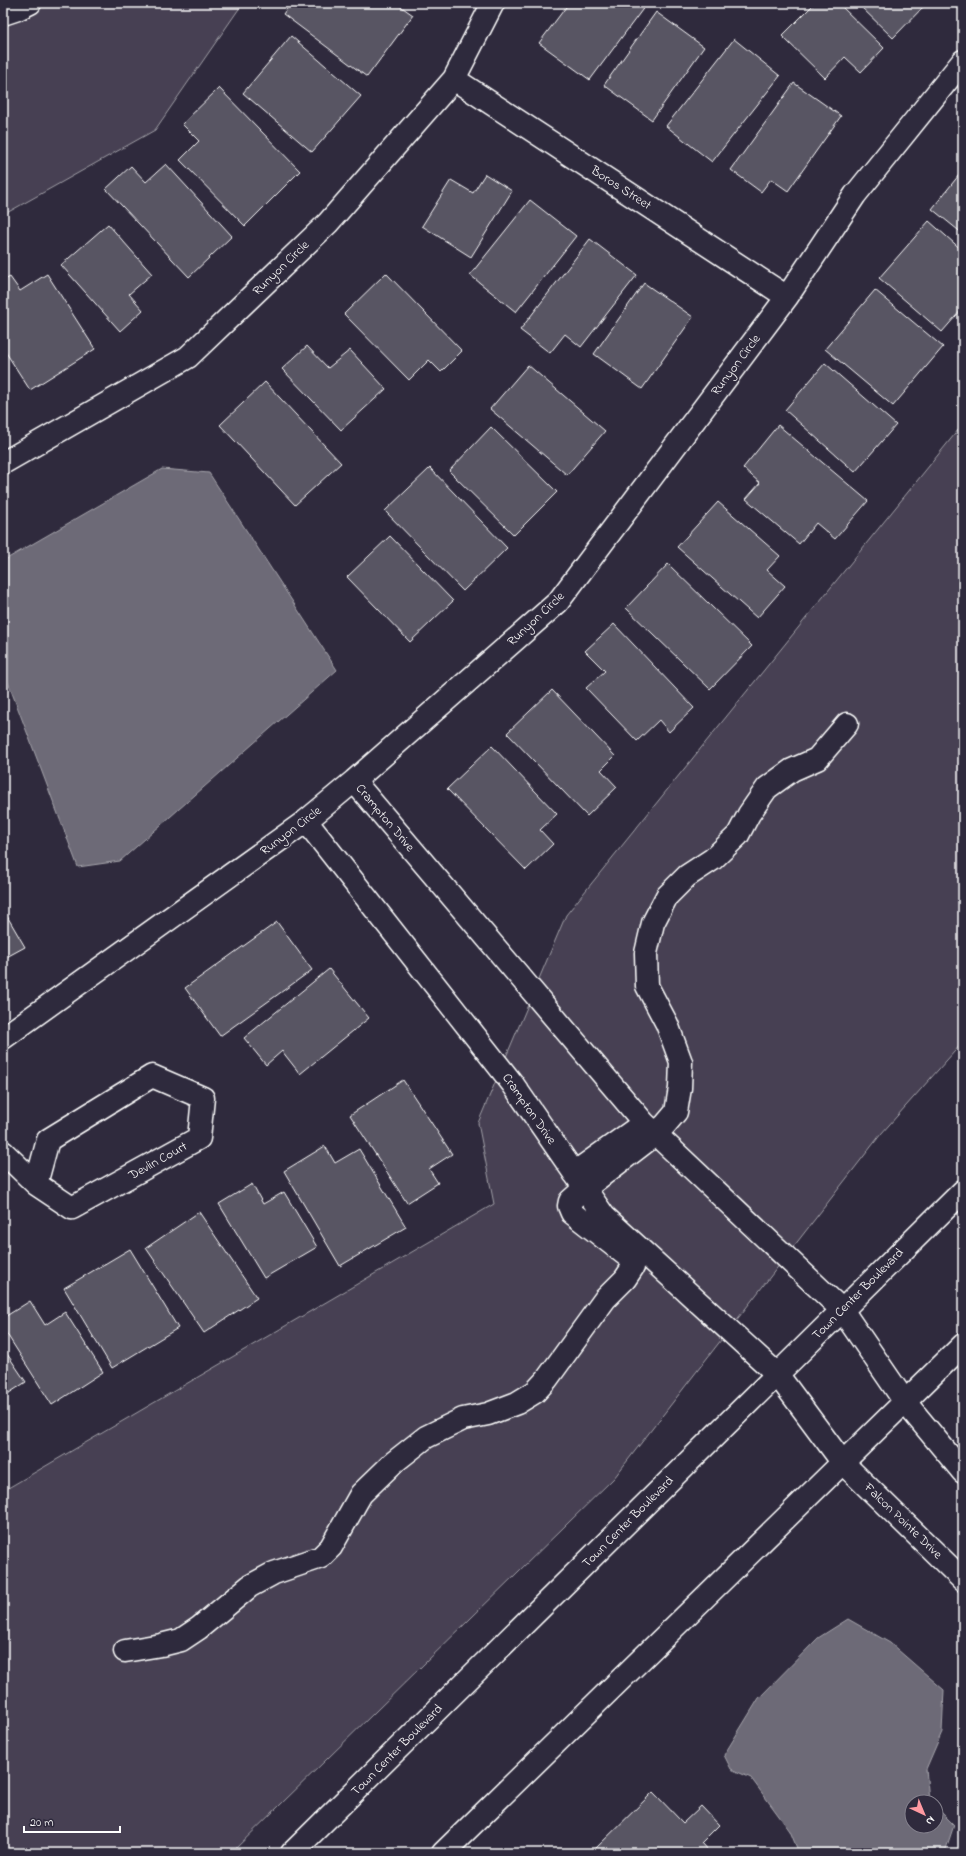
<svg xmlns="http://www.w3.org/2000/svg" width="966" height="1856" font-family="'Indie Flower',sans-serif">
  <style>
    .green { fill: #464152; stroke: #a2a0a8 }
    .water { fill: #6d6a77; stroke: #a7a6ad }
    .building { fill: #595564; stroke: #fff }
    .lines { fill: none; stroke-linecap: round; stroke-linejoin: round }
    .minor-casing { stroke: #fff; stroke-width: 25 }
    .major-casing { stroke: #fff; stroke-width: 25 }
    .minor { stroke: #2f2a3d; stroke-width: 22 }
    .major { stroke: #2f2a3d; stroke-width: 22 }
    .labels { text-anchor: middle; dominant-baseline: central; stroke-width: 3.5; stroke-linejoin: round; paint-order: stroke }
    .street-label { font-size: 13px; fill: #fff; stroke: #2f2a3d }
  </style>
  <rect width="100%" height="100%" fill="#2f2a3d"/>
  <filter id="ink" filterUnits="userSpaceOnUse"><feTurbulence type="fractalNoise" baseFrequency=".025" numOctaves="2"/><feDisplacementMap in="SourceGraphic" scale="8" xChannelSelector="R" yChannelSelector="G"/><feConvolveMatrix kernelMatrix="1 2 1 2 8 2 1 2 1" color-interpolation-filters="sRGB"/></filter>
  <g filter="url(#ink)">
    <path class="green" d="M3 3H243L155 130 3 215Z
      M963 424V1042L881 1134 614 1478 231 1853H3V1491L494 1204 478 1123 566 915Z"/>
    <path class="water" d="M162 469 209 473 337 670 120 861 78 867 3 669V561Z
      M848 1619 890 1643 944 1690 942 1732 926 1769 929 1800 931 1802H912V1826H936V1807L954 1825 946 1849 942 1853H799L790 1831 751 1778 731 1769 724 1755 759 1698 818 1638Z"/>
    <path class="building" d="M291 3H396L413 15 367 77 283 14Z
      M569 3H642L645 6 590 80 539 43Z
      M815 3H838L884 48 861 72 845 57 825 78 782 36Z
      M857 3H927L893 38Z
      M656 12 704 47 652 120 604 85Z
      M291 36 361 96 312 152 243 93Z
      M734 39 780 76 712 162 666 126Z
      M794 83 841 116 788 191 771 179 761 192 731 170Z
      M219 88 300 171 245 226 180 160 199 141 182 124Z
      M166 164 232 236 189 277 106 189 131 166 146 182Z
      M963 170V234L932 209Z
      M485 174 512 191 471 257 422 226 451 180 473 193Z
      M530 200 576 236 516 312 470 275Z
      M929 221 963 251V310L962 309 942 332 879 278Z
      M108 224 152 274 129 294 143 310 120 331 61 265Z
      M590 239 637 275 581 347 565 334 550 353 520 330Z
      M386 273 462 351 441 372 429 360 409 380 344 314Z
      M47 274 95 349 30 390 3 348V281L10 277 20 291Z
      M644 283 693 317 642 389 594 354Z
      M875 290 943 347 893 406 825 349Z
      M307 346 328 368 350 350 386 389 341 430 282 369Z
      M825 363 896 425 855 472 785 410Z
      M528 365 605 431 567 475 490 409Z
      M265 382 341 463 295 505 220 425Z
      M778 425 868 501 835 539 816 523 799 544 746 499 760 483 743 468Z
      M491 427 557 492 514 535 449 471Z
      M430 468 507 548 463 591 385 511Z
      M718 502 780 556 767 570 785 586 757 618 677 547Z
      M390 536 453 601 410 642 347 577Z
      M668 564 752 646 710 689 626 608Z
      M614 624 694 708 669 732 659 720 637 741 586 688 605 671 585 651Z
      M552 690 615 756 601 770 617 787 587 816 507 733Z
      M492 746 557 814 540 830 553 844 526 870 447 789Z
      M4 911 25 947 3 959V912Z
      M277 922 312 970 220 1036 185 988Z
      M329 969 369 1018 300 1074 282 1051 266 1065 244 1038Z
      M403 1080 452 1154 429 1169 438 1183 407 1203 350 1115Z
      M325 1146 335 1163 359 1149 406 1227 340 1266 284 1171Z
      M252 1184 263 1204 284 1192 317 1247 264 1278 219 1204Z
      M199 1212 257 1298 204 1333 146 1248Z
      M130 1249 178 1328 112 1368 64 1288Z
      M30 1301 45 1325 65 1312 103 1372 52 1405 3 1328V1318Z
      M3 1348 26 1382 3 1397Z
      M653 1792 683 1823 701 1806 719 1825 701 1843 710 1853H591Z"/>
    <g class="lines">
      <defs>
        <path id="minor" d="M3 14 18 9 30 3
          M454 79 787 297
          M3 463 188 357 328 223 454 79 493 3
          M354 781 644 1123 842 1310 905 1402 963 1472
          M306 821 512 1083 604 1216 777 1374 843 1463 963 1580
          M3 1038 306 821 354 781 558 602 787 297 855 195 963 61
          M152 1076 203 1098 199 1138 72 1208 36 1184 48 1140Z
          M3 1152 36 1184
          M574 1173 644 1123
          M125 1651 161 1645 181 1640 199 1628 250 1586 274 1573 321 1557 331 1547 361 1494 393 1463 426 1437 463 1419 488 1414 517 1403 535 1392 547 1379 605 1299 625 1279 633 1267 631 1259 572 1213 569 1206 570 1201 579 1193 648 1140 665 1125 676 1112 680 1088 681 1062 667 1024 647 986 646 953 653 923 667 896 687 876 713 859 738 835 749 814 767 788 792 770 817 759 847 724"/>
        <path id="major" d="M292 1853 963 1191
          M443 1853 963 1345"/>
      </defs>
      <use href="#minor" class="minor-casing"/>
      <use href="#major" class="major-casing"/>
      <use href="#minor" class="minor"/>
      <use href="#major" class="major"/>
    </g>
  </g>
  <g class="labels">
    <g class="street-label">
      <text transform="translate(621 188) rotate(33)">Boros Street</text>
      <text transform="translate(281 268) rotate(-44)">Runyon Circle</text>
      <text transform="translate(736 365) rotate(-53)">Runyon Circle</text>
      <text transform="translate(536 619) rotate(-43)">Runyon Circle</text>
      <text transform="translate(385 818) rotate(50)">Crampton Drive</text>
      <text transform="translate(291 831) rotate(-37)">Runyon Circle</text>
      <text transform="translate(529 1109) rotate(55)">Crampton Drive</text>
      <text transform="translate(158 1161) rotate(-29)">Devlin Court</text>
      <text transform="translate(858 1294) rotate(-45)">Town Center Boulevard</text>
      <text transform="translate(903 1521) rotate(44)">Falcon Pointe Drive</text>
      <text transform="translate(628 1522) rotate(-45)">Town Center Boulevard</text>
      <text transform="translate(397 1750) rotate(-45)">Town Center Boulevard</text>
    </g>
  </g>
  <rect width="966" height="1856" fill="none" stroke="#2f2a3d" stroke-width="16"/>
  <rect x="8" y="8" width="950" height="1840" fill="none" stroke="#fff" stroke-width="1.5" filter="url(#ink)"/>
  <g transform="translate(924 1814) rotate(136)"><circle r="19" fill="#2f2a3d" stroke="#827f8b"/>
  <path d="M0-3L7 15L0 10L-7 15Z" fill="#ff9aa2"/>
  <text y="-6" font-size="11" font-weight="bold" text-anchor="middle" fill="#ffffff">N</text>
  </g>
  <path d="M24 1826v6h96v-6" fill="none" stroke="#ffffff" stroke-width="2"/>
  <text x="30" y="1826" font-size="12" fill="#ffffff" stroke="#2f2a3d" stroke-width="3" paint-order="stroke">20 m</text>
</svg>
